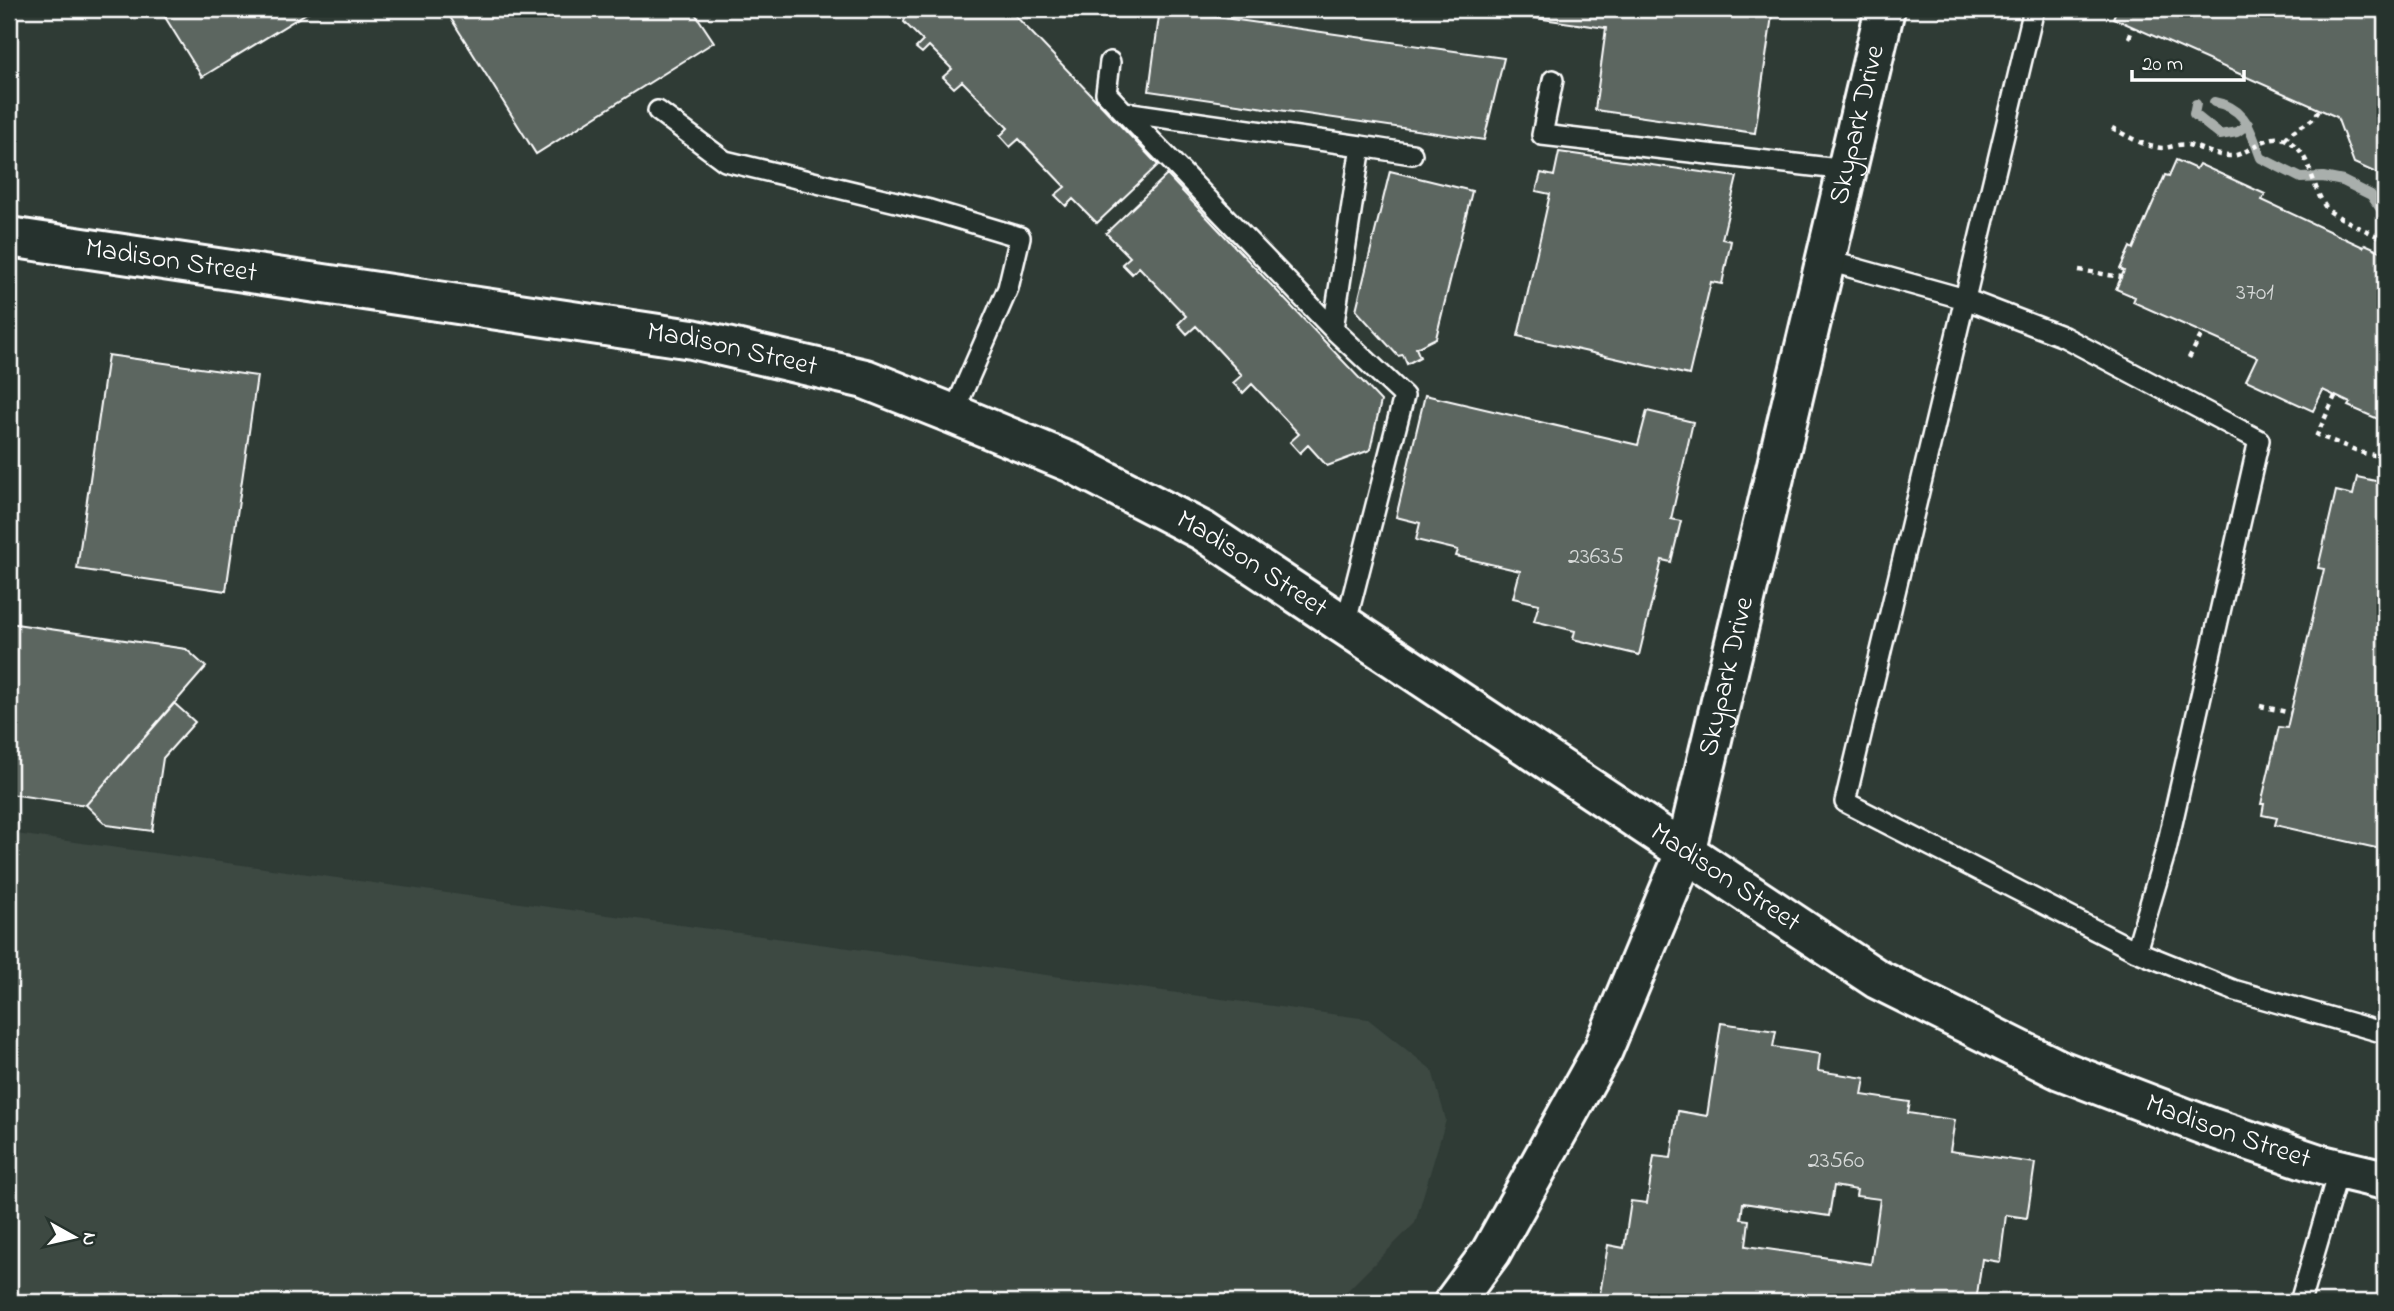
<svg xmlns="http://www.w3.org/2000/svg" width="2394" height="1311" font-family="'Indie Flower',sans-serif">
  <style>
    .built { fill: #3c4842 }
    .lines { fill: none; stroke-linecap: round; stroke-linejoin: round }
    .stream { stroke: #a9afac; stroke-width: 10 }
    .building { fill: #5b6661; stroke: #fff; stroke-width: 2; fill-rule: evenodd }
    .service-casing { stroke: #fff; stroke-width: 24 }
    .secondary-casing { stroke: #fff; stroke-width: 44 }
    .path { stroke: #fff; stroke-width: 4.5; stroke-dasharray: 5 5; stroke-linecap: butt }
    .service { stroke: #26332d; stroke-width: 19 }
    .secondary { stroke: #26332d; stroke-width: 38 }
    .labels { text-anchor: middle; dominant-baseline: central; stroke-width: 6; stroke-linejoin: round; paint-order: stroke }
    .number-label { font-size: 24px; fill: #d6d9d8 }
    .street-label { font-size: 28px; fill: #fff; stroke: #26332d }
  </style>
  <rect width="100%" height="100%" fill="#2f3b35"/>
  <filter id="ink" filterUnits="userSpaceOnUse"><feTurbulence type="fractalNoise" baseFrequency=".0143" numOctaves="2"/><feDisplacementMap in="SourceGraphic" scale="14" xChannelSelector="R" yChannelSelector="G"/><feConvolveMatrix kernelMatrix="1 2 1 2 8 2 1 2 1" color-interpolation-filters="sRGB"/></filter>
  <g filter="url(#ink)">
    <path class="built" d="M9 833 1368 1019 1432 1070 1446 1120 1415 1223 1336 1302H9Z"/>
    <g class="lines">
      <path class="stream" d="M2214 102C2247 108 2250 130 2261 158L2301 178 2323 177 2343 181 2371 195 2385 215
        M2196 104 2194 114 2220 135 2237 132 2248 124"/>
    </g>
    <path class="building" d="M160 9H313L202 77Z
      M445 9H692L714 42 536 154Z
      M908 9H1009L1158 165 1097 223 1073 199 1066 206 1055 195 1065 187 1019 139 1010 147 1000 136 1008 128 962 81 954 88 943 77 952 69 929 46 922 53 916 48 923 41 904 22Z
      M1160 9 1504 58 1484 140 1149 91Z
      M1516 9H1773L1755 133 1595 110 1606 28 1515 15Z
      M2117 9H2385V177L2354 163 2337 117 2113 18Z
      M1559 152 1737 177 1722 239 1731 241 1722 284 1711 282 1689 375 1518 336 1550 194 1536 191 1541 173 1554 176Z
      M2176 160 2196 169 2199 164 2265 194 2262 200 2363 247 2365 244 2385 253V422L2348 406 2350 403 2323 390 2313 411 2246 380 2257 357 2133 302 2135 297 2116 289 2124 271 2120 269 2130 247 2133 249 2165 175 2169 176Z
      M1390 171 1472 191 1436 338 1416 348 1420 357 1407 364 1403 355 1398 356 1356 310Z
      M1167 175 1381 401 1370 450 1327 466 1308 445 1300 453 1290 442 1299 434 1252 384 1243 393 1233 383 1242 375 1196 326 1187 334 1178 324 1186 316 1139 267 1132 274 1122 264 1130 257 1106 233Z
      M108 355 257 376 226 591 77 569Z
      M1425 395 1638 445 1647 411 1693 422 1671 519 1681 521 1671 562 1662 560 1639 655 1573 639 1575 631 1534 621 1539 604 1513 598 1520 571 1456 556 1458 550 1416 540 1420 523 1396 517Z
      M2357 477 2385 483V850L2275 825 2277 818 2262 815 2264 804H2261L2279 727 2287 728 2324 569 2318 568 2336 491 2353 495Z
      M9 623 186 649 206 667 86 805 9 794Z
      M174 703 195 722 163 758 152 831 107 825 86 805Z
      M1721 1023 1776 1031 1773 1047 1820 1054 1818 1071 1865 1078 1862 1095 1910 1102 1908 1113 1955 1120 1950 1151 2035 1163 2027 1218 2006 1215 2000 1262 1982 1259 1976 1302H1613L1599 1300 1608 1245 1624 1248 1631 1201 1647 1203 1654 1156 1671 1158 1678 1111 1707 1116ZM1834 1186 1857 1190 1856 1196 1880 1199 1871 1264 1746 1246 1749 1220 1741 1219 1743 1203 1829 1216Z"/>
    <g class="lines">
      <defs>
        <path id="service" d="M2034 9 1845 802 2136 951 2233 990 2385 1033
          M1110 62 1106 93 1124 112
          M1553 80 1542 135 1847 170
          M658 111 725 161 930 210 1020 237 1008 288 953 414
          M1361 146 1412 154
          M1825 260 1965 299 2064 337 2259 440 2166 850 2136 951
          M1333 329 1361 146 1124 112 1333 329 1404 396 1345 626
          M2300 1302 2339 1169"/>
        <g id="secondary">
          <path id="s1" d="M9 237 692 339 865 379 953 414 1072 463 1203 531 1877 979 2060 1070 2209 1127 2322 1165 2385 1180"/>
          <path id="s2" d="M1454 1302 1491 1252 1603 1050 1685 853 1885 9"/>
        </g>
      </defs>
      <use href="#service" class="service-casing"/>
      <use href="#secondary" class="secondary-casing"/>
      <path class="path" d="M2129 38 2133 27
        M2112 128C2128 136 2144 147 2162 148 2171 148 2178 143 2188 145 2202 148 2216 156 2230 156 2248 156 2266 132 2284 139 2313 150 2310 189 2328 210 2331 214 2378 237 2385 239
        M2285 139C2295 126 2312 125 2319 110
        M2079 270 2121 277
        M2189 358 2203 332
        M2335 396 2317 435 2363 453 2385 457
        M2260 706 2291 713"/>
      <use href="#service" class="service"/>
      <use href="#secondary" class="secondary"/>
    </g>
  </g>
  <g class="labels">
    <g class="number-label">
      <text x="2255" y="293">3701</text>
      <text x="1596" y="557">23635</text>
      <text x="1836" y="1161">23560</text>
    </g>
    <g class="street-label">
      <text stroke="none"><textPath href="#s2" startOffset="1255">Skypark Drive</textPath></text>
      <text stroke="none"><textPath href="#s1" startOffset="164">Madison Street</textPath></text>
      <text stroke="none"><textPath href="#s1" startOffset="732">Madison Street</textPath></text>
      <text stroke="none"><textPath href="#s1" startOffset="1298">Madison Street</textPath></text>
      <text stroke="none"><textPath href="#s2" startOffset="688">Skypark Drive</textPath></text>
      <text stroke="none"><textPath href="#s1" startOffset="1866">Madison Street</textPath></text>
      <text stroke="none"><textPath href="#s1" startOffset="2432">Madison Street</textPath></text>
    </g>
  </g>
  <rect width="2394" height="1311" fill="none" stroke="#26332d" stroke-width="35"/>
  <rect x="18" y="18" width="2359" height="1276" fill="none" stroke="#fff" stroke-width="2.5" filter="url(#ink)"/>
  <g transform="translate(74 1237) rotate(98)" stroke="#26332d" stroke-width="5" paint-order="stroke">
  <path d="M0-5L12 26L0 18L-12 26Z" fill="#ffffff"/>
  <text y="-10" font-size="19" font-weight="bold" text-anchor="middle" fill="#ffffff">N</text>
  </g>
  <path d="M2132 70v10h112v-10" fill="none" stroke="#ffffff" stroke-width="3.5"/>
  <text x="2142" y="70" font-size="21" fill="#ffffff" stroke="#26332d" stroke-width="5" paint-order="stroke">20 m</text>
</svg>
